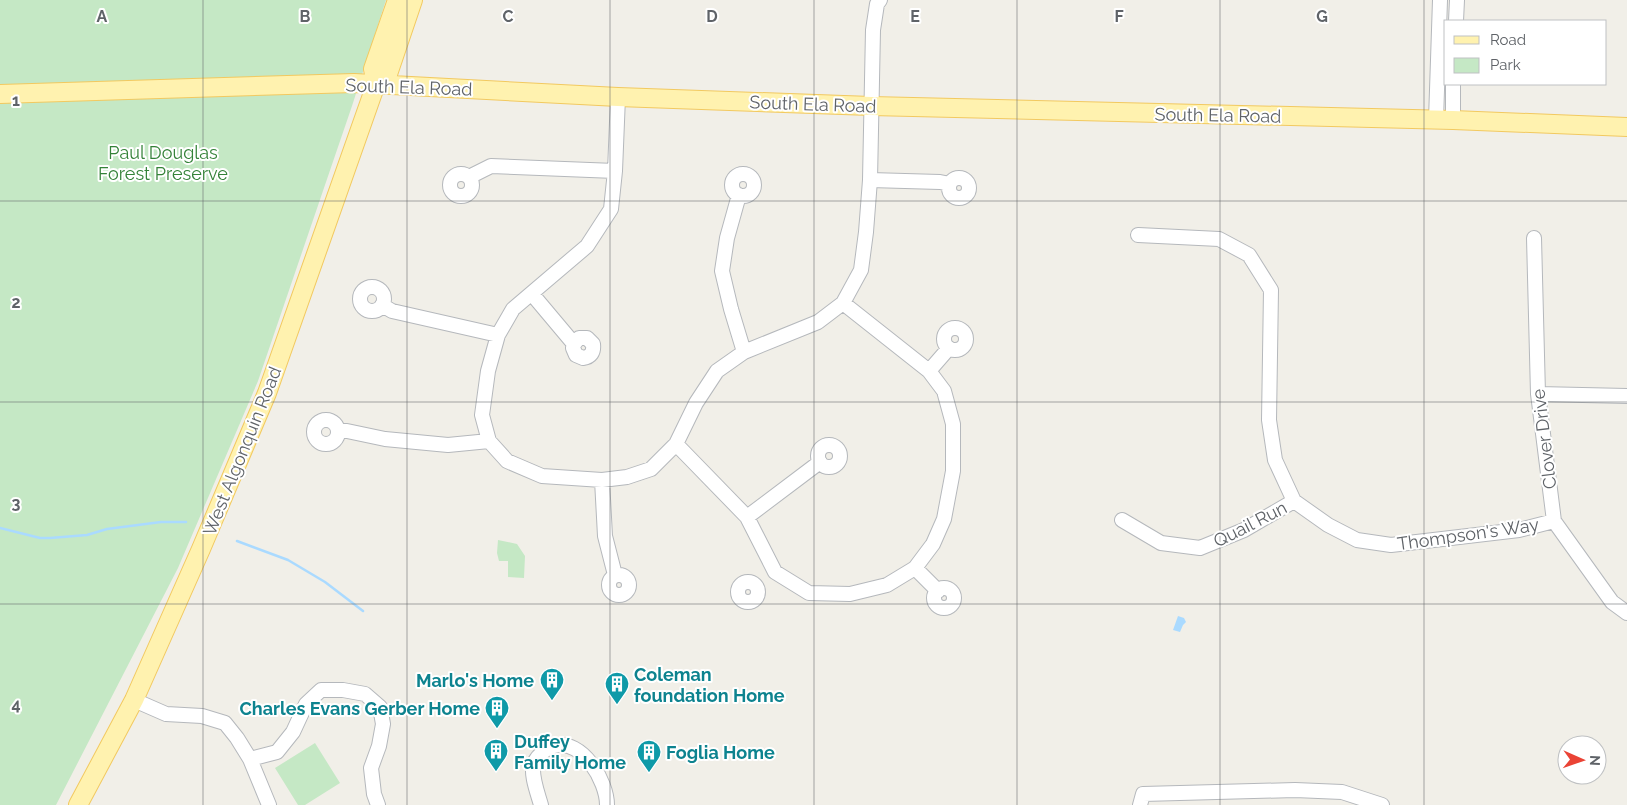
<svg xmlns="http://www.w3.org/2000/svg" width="1627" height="805" font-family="Raleway,sans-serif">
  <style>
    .green { fill: #c5e8c5 }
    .water { fill: #aadaff }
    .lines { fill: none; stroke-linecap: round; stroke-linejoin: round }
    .stream { stroke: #aadaff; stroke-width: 2.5 }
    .minor-casing { stroke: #b5b8bc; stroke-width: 16 }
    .major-casing { stroke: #f2c960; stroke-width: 20 }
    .minor { stroke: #fff; stroke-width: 14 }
    .major { stroke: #fff2af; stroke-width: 18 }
    .grid { fill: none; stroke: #5f6368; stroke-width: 1; stroke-opacity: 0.55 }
    .labels { text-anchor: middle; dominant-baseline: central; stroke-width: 4; stroke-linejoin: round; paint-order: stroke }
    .street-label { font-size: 18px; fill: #5f6368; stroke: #fff }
    .park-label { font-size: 18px; fill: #348238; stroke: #fff }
    .culture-label { font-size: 18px; font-weight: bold; fill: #0d838f; stroke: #fff; text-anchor: start }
    .grid-label { font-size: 16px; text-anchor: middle; font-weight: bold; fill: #5f6368; stroke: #fff; stroke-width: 4; stroke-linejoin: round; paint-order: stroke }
  </style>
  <rect width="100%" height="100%" fill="#f1efe8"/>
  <path class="green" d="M0 0H386L352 106 258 381 178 568 56 805H0Z
    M498 540 517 544 525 556 524 578 508 577V561H499L497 553Z
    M315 743 340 783 305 805H298L275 768Z"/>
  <path class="water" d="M1178 616 1184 618 1186 622 1183 625 1180 632 1173 630Z"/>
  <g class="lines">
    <path class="stream" d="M0 528 40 538H50L87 535 107 529 161 522H186
      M237 541 288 560 325 582 363 611"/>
    <defs>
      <path id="minor" d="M1456 21 1457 0
        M618 97 615 171 611 209 587 246 513 309 498 335 488 371 482 415 489 441 507 461 542 476 602 480 627 477 651 469 676 444 696 403 717 371 744 352 818 322 843 303 861 270 866 232 870 180 873 30 877 4 880 0
        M1436 120 1440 0
        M1453 120V84
        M732 185a11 11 0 1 1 22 0a11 11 0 1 1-22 0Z
        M450 185a11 11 0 1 1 22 0a11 11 0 1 1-22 0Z
        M469 177 491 166 615 171
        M949 188a10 10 0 1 1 20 0a10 10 0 1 1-20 0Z
        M870 180 940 182 950 184
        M739 195 727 238 722 271 731 309 744 352
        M1138 235 1219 239 1249 255 1271 290 1269 420 1275 460 1294 501 1328 525 1357 540 1391 545 1519 530 1554 521
        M1534 238 1538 394 1554 521 1612 602 1627 613
        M360 299a12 12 0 1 1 24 0a12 12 0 1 1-24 0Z
        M532 294 574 344 573 348 576 355 583 358C591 357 594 352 593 344L587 338H579L574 344
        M382 305 392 311 498 335
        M944 339a11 11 0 1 1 22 0a11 11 0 1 1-22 0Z
        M929 371 949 348
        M1538 394 1627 396
        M314 432a12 12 0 1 1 24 0a12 12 0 1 1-24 0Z
        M338 431H347L385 439 448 445 489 441
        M676 444 747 517 775 572 809 593 850 594 887 585 915 568 933 544 944 519 953 471V424L944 391 929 371 843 303
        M818 456a11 11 0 1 1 22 0a11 11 0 1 1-22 0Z
        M602 480 605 536 615 575
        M747 517 820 462
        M1122 520 1161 543 1200 548 1244 530 1294 501
        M915 568 938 591
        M609 585a10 10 0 1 1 20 0a10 10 0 1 1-20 0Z
        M738 592a10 10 0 1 1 20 0a10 10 0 1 1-20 0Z
        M934 598a10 10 0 1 1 20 0a10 10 0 1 1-20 0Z
        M134 700 166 714 202 716 225 723 237 738 250 759 269 805
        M250 759 277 752 293 732 306 704 321 690H343L365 694 380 707 383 724 379 746 371 768 374 794 378 805
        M541 805C538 794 530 774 534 763 538 755 546 748 554 746 582 738 607 781 607 805
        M1140 805 1143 794 1295 790 1342 792 1382 805"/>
      <path id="major" d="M376 84 388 74 413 0
        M0 94 354 83 618 97 871 106 1453 120 1627 127
        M78 805 134 700 201 549 267 393 376 84 373 69 397 0"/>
    </defs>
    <use href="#minor" class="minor-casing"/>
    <use href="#major" class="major-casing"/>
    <use href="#minor" class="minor"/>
    <use href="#major" class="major"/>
  </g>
  <path class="grid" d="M203 0V805M407 0V805M610 0V805M814 0V805M1017 0V805M1220 0V805M1424 0V805M0 201H1627M0 402H1627M0 604H1627"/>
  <defs>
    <symbol id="building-pin" viewBox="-11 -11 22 30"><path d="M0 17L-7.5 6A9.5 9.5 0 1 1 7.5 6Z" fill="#0f9aa8" stroke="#fff"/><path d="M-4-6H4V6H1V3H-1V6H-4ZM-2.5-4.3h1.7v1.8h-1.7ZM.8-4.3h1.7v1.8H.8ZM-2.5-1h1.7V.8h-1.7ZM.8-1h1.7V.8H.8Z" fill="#fff"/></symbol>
  </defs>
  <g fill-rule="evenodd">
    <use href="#building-pin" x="538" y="666" width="28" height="38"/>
    <use href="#building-pin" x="603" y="670" width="28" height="38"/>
    <use href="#building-pin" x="483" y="694" width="28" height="38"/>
    <use href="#building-pin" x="482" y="737" width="28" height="38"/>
    <use href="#building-pin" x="635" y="738" width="28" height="38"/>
  </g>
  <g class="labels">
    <g class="street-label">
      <text transform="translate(409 87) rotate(2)">South Ela Road</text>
      <text transform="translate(813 104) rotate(2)">South Ela Road</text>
      <text transform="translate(1218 115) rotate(1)">South Ela Road</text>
      <text transform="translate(1544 439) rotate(-97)">Clover Drive</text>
      <text transform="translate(242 451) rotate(-68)">West Algonquin Road</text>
      <text transform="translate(1250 524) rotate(-27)">Quail Run</text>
      <text transform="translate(1468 534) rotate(-8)">Thompson's Way</text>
    </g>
    <g class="park-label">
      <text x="163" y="152">Paul Douglas<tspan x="163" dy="21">Forest Preserve</tspan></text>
    </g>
    <g class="culture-label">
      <text x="634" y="674">Coleman<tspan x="634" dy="21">foundation Home</tspan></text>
      <text x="534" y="680" text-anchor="end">Marlo's Home</text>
      <text x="480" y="708" text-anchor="end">Charles Evans Gerber Home</text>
      <text x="514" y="741">Duffey<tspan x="514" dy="21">Family Home</tspan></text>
      <text x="666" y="752">Foglia Home</text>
    </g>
  </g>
  <g class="grid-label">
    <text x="102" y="22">A</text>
    <text x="305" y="22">B</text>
    <text x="508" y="22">C</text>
    <text x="712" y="22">D</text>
    <text x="915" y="22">E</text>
    <text x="1119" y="22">F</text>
    <text x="1322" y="22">G</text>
    <text x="16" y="106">1</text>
    <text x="16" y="308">2</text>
    <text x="16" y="509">3</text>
    <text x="16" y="710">4</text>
  </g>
  <rect x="1444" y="20" width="162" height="65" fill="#ffffff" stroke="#bfc1c3"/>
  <rect x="1454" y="36" width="25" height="8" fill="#fff2af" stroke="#bfc1c3"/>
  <text x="1490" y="45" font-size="15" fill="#5f6368">Road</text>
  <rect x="1454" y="58" width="25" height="15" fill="#c5e8c5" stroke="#bfc1c3"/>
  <text x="1490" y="70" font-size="15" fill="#5f6368">Park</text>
  <g transform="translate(1582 760) rotate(92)"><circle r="24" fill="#ffffff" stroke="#bfc1c3"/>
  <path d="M0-4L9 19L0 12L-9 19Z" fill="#ea4335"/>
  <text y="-8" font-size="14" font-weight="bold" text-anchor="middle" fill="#5f6368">N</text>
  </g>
</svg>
